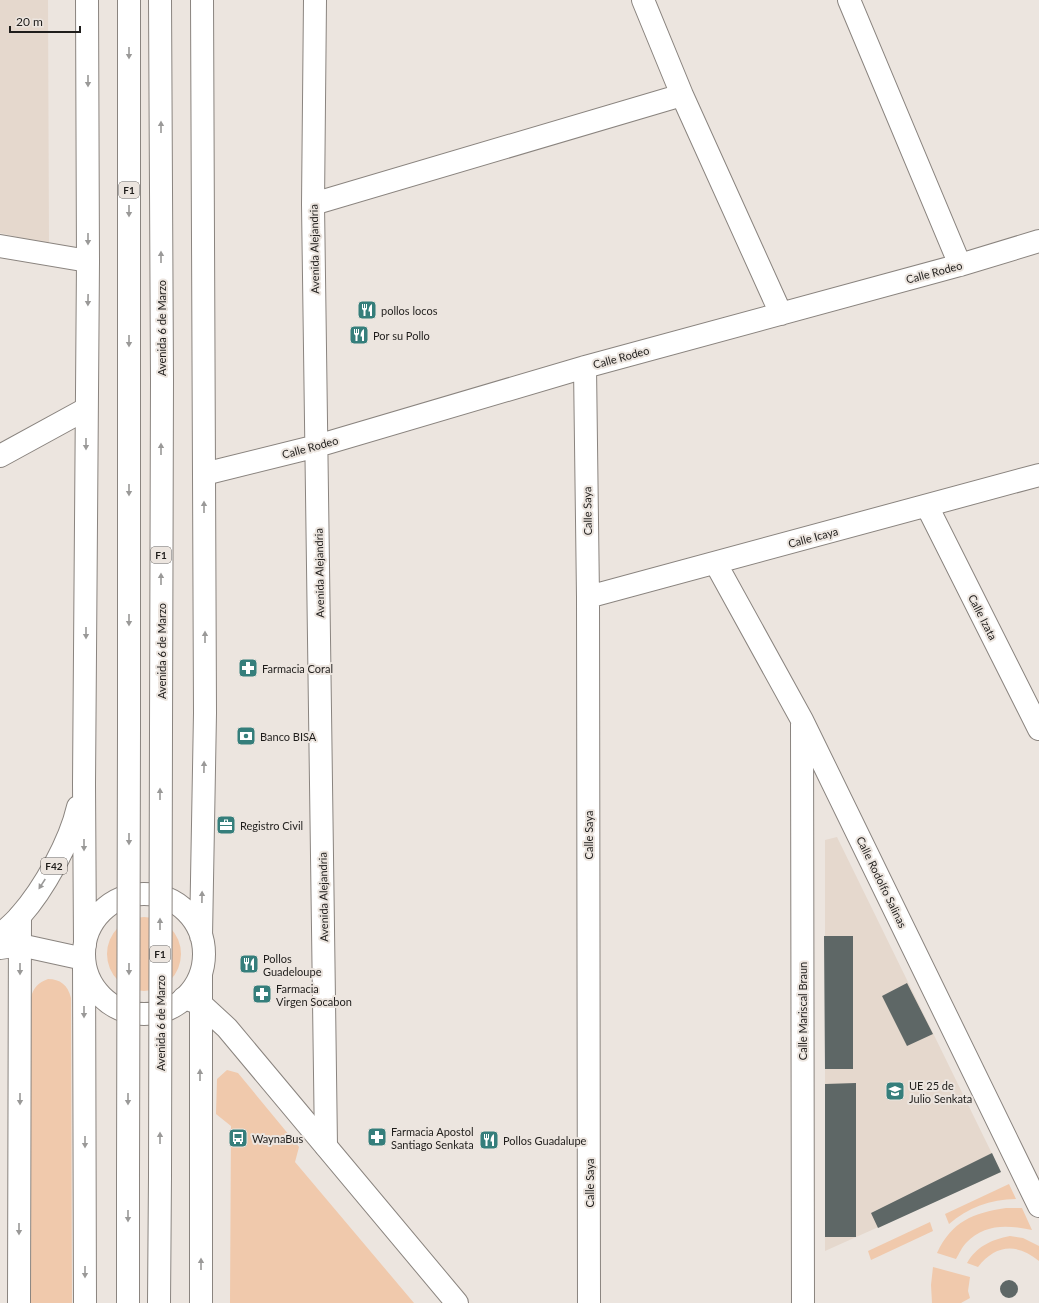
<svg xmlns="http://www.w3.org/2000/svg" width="1039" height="1303" font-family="Lato,sans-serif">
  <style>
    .built { fill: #e5d8cd }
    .green { fill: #f0c9ac }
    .building { fill: #5e6766 }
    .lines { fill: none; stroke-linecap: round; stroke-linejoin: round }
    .street-casing { stroke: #8a847f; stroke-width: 24 }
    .secondary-casing { stroke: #8a847f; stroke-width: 24 }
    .primary-casing { stroke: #8a847f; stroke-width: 24 }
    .highway-casing { stroke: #8a847f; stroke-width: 24 }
    .street { stroke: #fff; stroke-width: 22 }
    .secondary { stroke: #fff; stroke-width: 22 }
    .primary { stroke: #fff; stroke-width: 22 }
    .highway { stroke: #fff; stroke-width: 22 }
    .highway-bridge-casing { stroke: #8a847f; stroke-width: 24; stroke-linecap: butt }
    .highway-bridge { stroke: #fff; stroke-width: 22 }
    .oneway { fill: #9a9998 }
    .labels { text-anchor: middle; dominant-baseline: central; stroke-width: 4; stroke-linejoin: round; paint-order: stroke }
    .shield { fill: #ece5df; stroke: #5c5956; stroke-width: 1 }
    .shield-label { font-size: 10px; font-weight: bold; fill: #1f1d1b }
    .street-label { font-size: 11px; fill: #1f1d1b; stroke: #ece5df }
    .poi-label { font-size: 11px; fill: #1f1d1b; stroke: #ece5df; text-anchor: start }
  </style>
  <rect width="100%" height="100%" fill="#ece5df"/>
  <path class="built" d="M0 0H48L49 244 0 233Z
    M837 837 1001 1172 825 1251V840Z"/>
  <path class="green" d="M107 954a37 37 0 1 1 74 0a37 37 0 1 1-74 0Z
    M48 979C60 979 68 985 71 998L72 1303H31V997C34 987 38 983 48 979Z
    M227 1070 238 1073 299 1147 295 1162 414 1303H230L231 1126 216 1114 217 1079Z
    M1009 1184 1016 1199C990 1199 968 1208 949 1224L945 1214Z
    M1006 1208H1022L1032 1230C1008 1225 985 1223 966 1243 962 1247 959 1254 956 1259L937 1253C952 1221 973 1213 1006 1208Z
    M930 1222 933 1231 871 1260 868 1251Z
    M1010 1236 1023 1238 1039 1246V1261C1017 1243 996 1244 978 1267L967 1263C977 1246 991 1240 1010 1236Z
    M933 1267 970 1277 968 1291 970 1298 961 1303H932L931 1285Z"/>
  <path class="building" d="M824 936H853V1069H825Z
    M907 983 933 1034 907 1046 882 996Z
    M856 1083V1237H825V1084Z
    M992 1153 1001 1172 878 1228 871 1213Z
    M1000 1289a9 9 0 1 1 18 0a9 9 0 1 1-18 0Z"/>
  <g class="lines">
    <defs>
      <path id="street" d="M315 0 313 204 326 1146
        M643 0 682 95 781 314
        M849 0 960 265
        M313 204 682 95
        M0 246 88 261
        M585 367 588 597 589 1303
        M0 456 86 409
        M204 474 317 446 585 367 960 265 1039 241
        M927 506 1039 729
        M716 564 802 720 1039 1206
        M588 597 1039 475
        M802 725 803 1303
        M19 1303 20 916"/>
      <path id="secondary" d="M184 998 201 1004 227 1028 457 1303"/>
      <path id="primary" d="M84 954a60 60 0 1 1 120 0a60 60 0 1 1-120 0Z
        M0 935C7 929 14 923 20 916 44 889 70 842 78 807
        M201 936 205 713 202 0
        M85 945 84 784 88 261 87 0
        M0 948 20 945 84 959 85 1303
        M201 974V1303"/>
      <path id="highway" d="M160 0 162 380 161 730
        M129 730V0
        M128 1303V1177
        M159 1303 160 1177"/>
    </defs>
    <use href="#street" class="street-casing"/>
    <use href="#secondary" class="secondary-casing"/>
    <use href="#primary" class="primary-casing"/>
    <use href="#highway" class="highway-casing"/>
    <use href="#street" class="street"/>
    <use href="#secondary" class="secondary"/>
    <use href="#primary" class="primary"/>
    <use href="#highway" class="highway"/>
    <defs>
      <path id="highway-bridge" d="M128 1177 129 730
        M160 1177 161 730"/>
    </defs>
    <use href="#highway-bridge" class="highway-bridge-casing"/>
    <use href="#highway-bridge" class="highway-bridge"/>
  </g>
  <defs><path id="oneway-solid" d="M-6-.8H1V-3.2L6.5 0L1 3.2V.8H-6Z"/></defs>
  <g class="oneway">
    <use href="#oneway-solid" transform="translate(129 53) rotate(90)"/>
    <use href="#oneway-solid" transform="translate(88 81) rotate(90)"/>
    <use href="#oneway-solid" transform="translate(161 127) rotate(-90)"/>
    <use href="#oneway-solid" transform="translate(129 211) rotate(90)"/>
    <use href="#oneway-solid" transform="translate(88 239) rotate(90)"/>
    <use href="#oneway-solid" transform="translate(161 257) rotate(-90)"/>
    <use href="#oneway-solid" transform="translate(88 300) rotate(91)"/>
    <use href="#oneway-solid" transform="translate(129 341) rotate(90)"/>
    <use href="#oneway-solid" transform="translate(86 444) rotate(90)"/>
    <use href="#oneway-solid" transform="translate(161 449) rotate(-90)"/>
    <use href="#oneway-solid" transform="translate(129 490) rotate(90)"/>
    <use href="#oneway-solid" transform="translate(204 507) rotate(-90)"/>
    <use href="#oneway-solid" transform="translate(161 579) rotate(-90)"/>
    <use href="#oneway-solid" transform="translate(129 620) rotate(90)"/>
    <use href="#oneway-solid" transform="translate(86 633) rotate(90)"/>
    <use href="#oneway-solid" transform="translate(205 637) rotate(-90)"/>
    <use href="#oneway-solid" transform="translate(204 767) rotate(-89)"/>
    <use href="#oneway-solid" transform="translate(160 794) rotate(-90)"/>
    <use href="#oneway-solid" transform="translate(129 839) rotate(90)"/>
    <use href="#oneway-solid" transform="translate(84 845) rotate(90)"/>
    <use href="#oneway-solid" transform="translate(42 884) rotate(123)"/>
    <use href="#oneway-solid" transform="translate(202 897) rotate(-89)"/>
    <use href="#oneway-solid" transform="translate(160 924) rotate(-90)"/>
    <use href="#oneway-solid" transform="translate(20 969) rotate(90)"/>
    <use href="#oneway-solid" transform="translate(129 969) rotate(90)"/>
    <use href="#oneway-solid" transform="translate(84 1012) rotate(90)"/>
    <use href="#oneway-solid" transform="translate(200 1075) rotate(-90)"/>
    <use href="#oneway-solid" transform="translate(20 1099) rotate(90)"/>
    <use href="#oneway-solid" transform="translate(128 1099) rotate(90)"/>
    <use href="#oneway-solid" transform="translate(160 1138) rotate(-90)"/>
    <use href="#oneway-solid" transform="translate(85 1142) rotate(90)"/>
    <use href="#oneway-solid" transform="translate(128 1216) rotate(90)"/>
    <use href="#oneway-solid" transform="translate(19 1229) rotate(90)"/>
    <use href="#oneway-solid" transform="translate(201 1264) rotate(-90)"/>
    <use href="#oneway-solid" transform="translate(85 1272) rotate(90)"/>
  </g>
  <defs>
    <symbol id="restaurant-square" viewBox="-11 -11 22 22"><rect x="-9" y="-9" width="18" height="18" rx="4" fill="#357e7b" stroke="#ece5df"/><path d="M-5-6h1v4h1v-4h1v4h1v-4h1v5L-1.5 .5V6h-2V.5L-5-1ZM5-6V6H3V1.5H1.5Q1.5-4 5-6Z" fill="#fff"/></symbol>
    <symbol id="pharmacy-square" viewBox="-11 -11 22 22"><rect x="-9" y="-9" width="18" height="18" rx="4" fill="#357e7b" stroke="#ece5df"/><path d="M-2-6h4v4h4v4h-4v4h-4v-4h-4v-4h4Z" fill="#fff"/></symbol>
    <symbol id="bank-square" viewBox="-11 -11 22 22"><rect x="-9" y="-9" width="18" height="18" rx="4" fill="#357e7b" stroke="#ece5df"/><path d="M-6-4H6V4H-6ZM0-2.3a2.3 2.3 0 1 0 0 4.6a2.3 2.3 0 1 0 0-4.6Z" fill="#fff"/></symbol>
    <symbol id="office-square" viewBox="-11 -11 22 22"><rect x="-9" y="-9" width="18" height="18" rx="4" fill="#357e7b" stroke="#ece5df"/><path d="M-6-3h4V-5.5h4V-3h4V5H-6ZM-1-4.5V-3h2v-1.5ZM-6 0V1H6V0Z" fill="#fff"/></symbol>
    <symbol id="school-square" viewBox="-11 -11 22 22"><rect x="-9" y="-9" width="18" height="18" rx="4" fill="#357e7b" stroke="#ece5df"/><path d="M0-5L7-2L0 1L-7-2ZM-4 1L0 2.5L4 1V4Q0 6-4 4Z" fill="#fff"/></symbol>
    <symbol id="bus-square" viewBox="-11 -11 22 22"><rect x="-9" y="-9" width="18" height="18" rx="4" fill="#357e7b" stroke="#ece5df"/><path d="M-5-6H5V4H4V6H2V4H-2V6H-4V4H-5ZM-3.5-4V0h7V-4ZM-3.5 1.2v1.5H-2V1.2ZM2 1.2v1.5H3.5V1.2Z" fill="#fff"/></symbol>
  </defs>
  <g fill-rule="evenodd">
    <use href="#restaurant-square" x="356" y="299" width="22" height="22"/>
    <use href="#restaurant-square" x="348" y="324" width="22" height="22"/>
    <use href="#pharmacy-square" x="237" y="657" width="22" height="22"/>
    <use href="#bank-square" x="235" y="725" width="22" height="22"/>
    <use href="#office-square" x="215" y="814" width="22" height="22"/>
    <use href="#restaurant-square" x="238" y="953" width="22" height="22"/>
    <use href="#pharmacy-square" x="251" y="983" width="22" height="22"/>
    <use href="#school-square" x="884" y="1080" width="22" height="22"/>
    <use href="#pharmacy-square" x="366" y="1126" width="22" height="22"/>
    <use href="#bus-square" x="227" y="1127" width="22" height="22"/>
    <use href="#restaurant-square" x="478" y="1129" width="22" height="22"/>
  </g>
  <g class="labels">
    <g class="shield">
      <rect x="119" y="182" width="20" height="16" rx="3"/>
      <rect x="151" y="547" width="20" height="16" rx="3"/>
      <rect x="41" y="858" width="26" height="16" rx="3"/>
      <rect x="150" y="946" width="20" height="16" rx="3"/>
    </g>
    <g class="shield-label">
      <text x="129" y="190">F1</text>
      <text x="161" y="555">F1</text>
      <text x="54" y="866">F42</text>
      <text x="160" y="954">F1</text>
    </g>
    <g class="street-label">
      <text transform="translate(314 249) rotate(-91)">Avenida Alejandria</text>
      <text transform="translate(934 272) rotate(-15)">Calle Rodeo</text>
      <text transform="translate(161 328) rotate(-90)">Avenida 6 de Marzo</text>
      <text transform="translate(621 357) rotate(-15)">Calle Rodeo</text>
      <text transform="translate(310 447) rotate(-15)">Calle Rodeo</text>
      <text transform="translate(587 511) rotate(-91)">Calle Saya</text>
      <text transform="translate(813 537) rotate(-15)">Calle Icaya</text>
      <text transform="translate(319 573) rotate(-91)">Avenida Alejandria</text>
      <text transform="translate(983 617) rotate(63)">Calle Izata</text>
      <text transform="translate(161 651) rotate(-90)">Avenida 6 de Marzo</text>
      <text transform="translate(588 835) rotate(-90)">Calle Saya</text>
      <text transform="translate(882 882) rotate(64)">Calle Rodolfo Salinas</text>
      <text transform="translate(323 897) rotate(-91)">Avenida Alejandria</text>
      <text transform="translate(802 1011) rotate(-90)">Calle Mariscal Braun</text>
      <text transform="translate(160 1023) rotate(-90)">Avenida 6 de Marzo</text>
      <text transform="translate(589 1183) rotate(-90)">Calle Saya</text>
    </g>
    <g class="poi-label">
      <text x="381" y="310">pollos locos</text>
      <text x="373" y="335">Por su Pollo</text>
      <text x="262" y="668">Farmacia Coral</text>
      <text x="260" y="736">Banco BISA</text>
      <text x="240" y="825">Registro Civil</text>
      <text x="263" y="958">Pollos<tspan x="263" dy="13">Guadeloupe</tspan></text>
      <text x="276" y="988">Farmacia<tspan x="276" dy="13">Virgen Socabon</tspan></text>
      <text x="909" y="1085">UE 25 de<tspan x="909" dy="13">Julio Senkata</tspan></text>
      <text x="391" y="1131">Farmacia Apostol<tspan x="391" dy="13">Santiago Senkata</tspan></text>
      <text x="252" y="1138">WaynaBus</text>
      <text x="503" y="1140">Pollos Guadalupe</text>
    </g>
  </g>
  <path d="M10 26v6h70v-6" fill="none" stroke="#1f1d1b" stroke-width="2"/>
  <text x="16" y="26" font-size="12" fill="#1f1d1b" stroke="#ece5df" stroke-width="3" paint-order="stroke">20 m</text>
</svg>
